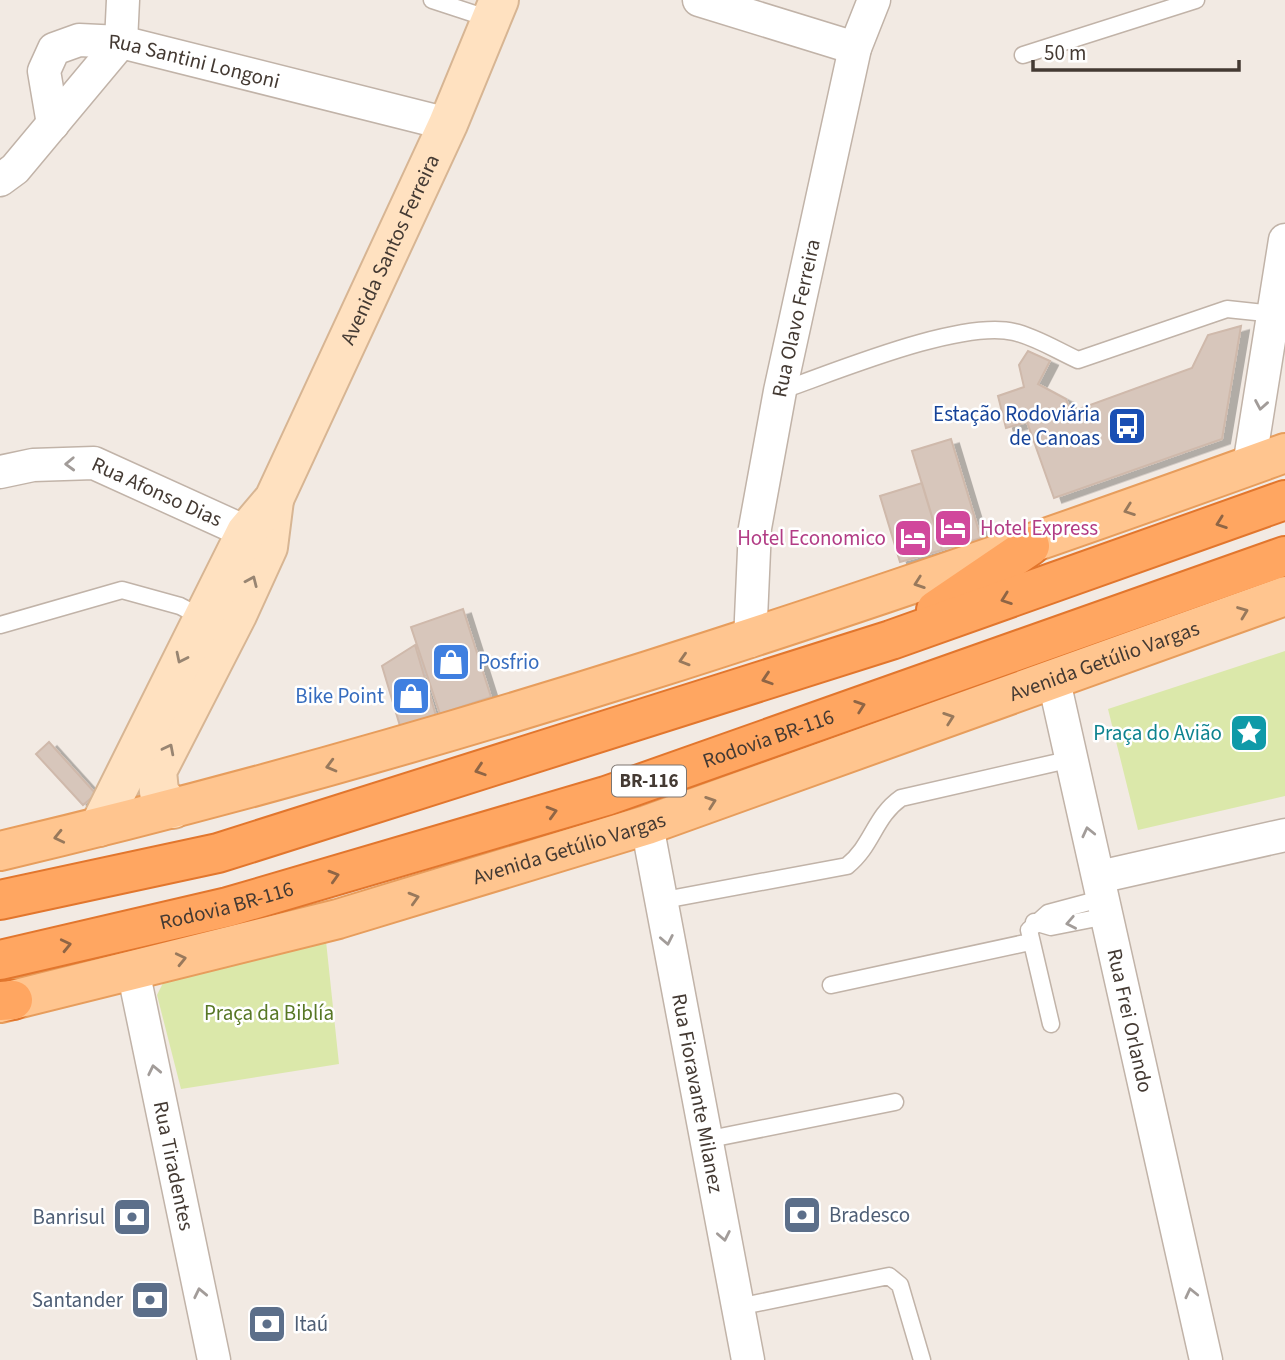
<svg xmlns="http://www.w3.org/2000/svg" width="1285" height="1360" font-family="'Source Sans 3',sans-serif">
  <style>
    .green { fill: #dbe8aa }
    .building { fill: #d7c6bb; stroke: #cfb9ab; stroke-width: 2; filter: url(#shadow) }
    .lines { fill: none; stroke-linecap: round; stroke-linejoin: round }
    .lane-casing { stroke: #c1b3a8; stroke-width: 19 }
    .street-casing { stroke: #c1b3a8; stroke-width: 35 }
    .secondary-casing { stroke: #d7b593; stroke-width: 42 }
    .primary-casing { stroke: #e79d5c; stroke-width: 42 }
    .highway-casing { stroke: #e2762d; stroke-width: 42 }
    .lane { stroke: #fff; stroke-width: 16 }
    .street { stroke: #fff; stroke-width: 32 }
    .secondary { stroke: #ffe1c0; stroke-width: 38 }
    .primary { stroke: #ffc58f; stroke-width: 38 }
    .highway { stroke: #ffa661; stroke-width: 38 }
    .oneway { stroke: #a29c99 }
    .oneway2 { stroke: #98795c }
    .oneway3 { stroke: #8f6545 }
    .oneway4 { stroke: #988572 }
    .labels { text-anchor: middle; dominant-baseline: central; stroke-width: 5; stroke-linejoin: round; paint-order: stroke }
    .shield { fill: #fff; stroke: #7c7570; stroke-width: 2 }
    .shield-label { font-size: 19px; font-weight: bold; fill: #443a33 }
    .street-label { font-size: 21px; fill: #443a33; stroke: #fff }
    .transit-label { font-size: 21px; fill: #164399; stroke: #fff; text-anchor: end }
    .hotel-label { font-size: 21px; fill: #b23c85; stroke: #fff; text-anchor: start }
    .shop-label { font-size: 21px; fill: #366cbe; stroke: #fff; text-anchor: start }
    .culture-label { font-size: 21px; fill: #0d838f; stroke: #fff; text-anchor: end }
    .park-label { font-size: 21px; fill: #577725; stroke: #fff }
    .service-label { font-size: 21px; fill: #4e5e75; stroke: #fff; text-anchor: start }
  </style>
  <defs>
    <filter id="shadow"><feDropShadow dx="8" dy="4.5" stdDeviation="0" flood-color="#0004"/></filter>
  </defs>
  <rect width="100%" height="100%" fill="#f2eae3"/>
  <path class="green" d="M1285 651V796L1138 830 1108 709Z
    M326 941 339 1064 181 1089 157 995 166 977Z"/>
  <path class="building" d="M1241 326 1222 439 1054 498 1027 422 1006 428 998 396 1024 387 1019 365 1028 351 1050 361 1038 384 1066 399 1071 412 1192 368 1208 335Z
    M951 439 981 538 942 550 912 451Z
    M922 483 942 550 900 562 880 496Z
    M463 609 491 697 440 714 411 627Z
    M415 645 439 726 403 736 382 666Z
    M49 742 96 794 83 805 36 754Z"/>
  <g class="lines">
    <defs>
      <path id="lane" d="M432 0 490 19
        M1023 55 1196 0
        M780 391C835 372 961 319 1014 332 1036 337 1058 351 1078 360L1227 309 1274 314
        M0 625 122 590 180 606 201 617
        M659 901 847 866C873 845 874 817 901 798L1072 759
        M1034 922 1051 927 1107 916
        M831 985 1030 942
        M1051 1024 1029 930 1048 913 1104 898
        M705 1140 895 1102
        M738 1307 889 1276 900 1285 922 1360"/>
      <g id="street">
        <path d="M699 0 855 48"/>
        <path d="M121 42 123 0"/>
        <path id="s1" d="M53 124 44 71 54 49 79 40 121 42 448 124"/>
        <path d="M0 180 15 169 121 42"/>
        <path d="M1249 466 1285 240"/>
        <path id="s2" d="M0 472 33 465 94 463 246 532 266 546"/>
        <path id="s3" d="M750 641 755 528 780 391 855 48 874 0"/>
        <path id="s4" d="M1054 681 1206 1360"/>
        <path id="s5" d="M647 825 748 1360"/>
        <path d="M1099 877 1285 835"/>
        <path id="s6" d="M133 970 214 1360"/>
      </g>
      <g id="secondary">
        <path d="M173 809 159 792 157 771 237 615 268 547 274 500"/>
        <path id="s7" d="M99 827 246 532 274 499 448 124 499 0"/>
      </g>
      <g id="primary">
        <path d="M0 851C438 748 862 606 1285 453"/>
        <path id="s8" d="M0 1003 338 919 647 825 1285 596"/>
      </g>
      <g id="highway">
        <path d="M936 610 1030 546"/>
        <path d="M0 900 218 853 891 640 1285 500"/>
        <path id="s9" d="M0 960 228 907 606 796 1285 556"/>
        <path d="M0 1001 13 1000"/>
      </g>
    </defs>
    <use href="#lane" class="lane-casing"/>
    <use href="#street" class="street-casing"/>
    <use href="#secondary" class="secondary-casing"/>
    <use href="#primary" class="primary-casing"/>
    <use href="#highway" class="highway-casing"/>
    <use href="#lane" class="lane"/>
    <use href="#street" class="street"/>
    <use href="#secondary" class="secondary"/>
    <use href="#primary" class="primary"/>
    <use href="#highway" class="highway"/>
  </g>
  <defs><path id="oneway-chevron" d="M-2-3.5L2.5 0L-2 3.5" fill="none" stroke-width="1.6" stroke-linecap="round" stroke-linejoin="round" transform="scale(1.75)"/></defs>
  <g class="oneway">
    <use href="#oneway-chevron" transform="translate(1261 405) rotate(100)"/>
    <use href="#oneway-chevron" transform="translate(70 464) rotate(178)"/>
    <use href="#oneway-chevron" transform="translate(1088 832) rotate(-103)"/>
    <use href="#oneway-chevron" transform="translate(1071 923) rotate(169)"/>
    <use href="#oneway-chevron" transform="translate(667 940) rotate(79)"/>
    <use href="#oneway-chevron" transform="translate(154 1070) rotate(-102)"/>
    <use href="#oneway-chevron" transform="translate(724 1236) rotate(79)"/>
    <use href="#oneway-chevron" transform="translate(200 1293) rotate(-102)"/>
    <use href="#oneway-chevron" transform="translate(1191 1293) rotate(-103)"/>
  </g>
  <g class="oneway2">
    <use href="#oneway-chevron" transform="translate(1129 510) rotate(160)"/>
    <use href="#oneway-chevron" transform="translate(919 583) rotate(161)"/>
    <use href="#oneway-chevron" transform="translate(1243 612) rotate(-21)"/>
    <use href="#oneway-chevron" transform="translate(684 660) rotate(163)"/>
    <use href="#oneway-chevron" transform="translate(949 718) rotate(-19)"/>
    <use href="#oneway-chevron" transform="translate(331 766) rotate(165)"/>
    <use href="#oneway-chevron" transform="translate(711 802) rotate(-19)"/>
    <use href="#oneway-chevron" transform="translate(59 837) rotate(167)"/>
    <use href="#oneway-chevron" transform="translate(414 898) rotate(-16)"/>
    <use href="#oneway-chevron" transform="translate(181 959) rotate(-13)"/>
  </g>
  <g class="oneway3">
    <use href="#oneway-chevron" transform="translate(1221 523) rotate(160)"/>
    <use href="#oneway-chevron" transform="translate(1006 599) rotate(160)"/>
    <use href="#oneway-chevron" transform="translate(767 679) rotate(162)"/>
    <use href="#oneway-chevron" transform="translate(860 706) rotate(-19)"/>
    <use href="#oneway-chevron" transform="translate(480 770) rotate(162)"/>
    <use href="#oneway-chevron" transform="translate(552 812) rotate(-16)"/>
    <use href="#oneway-chevron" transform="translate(334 876) rotate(-16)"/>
    <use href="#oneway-chevron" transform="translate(66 945) rotate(-13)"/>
  </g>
  <g class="oneway4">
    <use href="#oneway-chevron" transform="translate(252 581) rotate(-66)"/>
    <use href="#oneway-chevron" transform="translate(181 658) rotate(116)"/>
    <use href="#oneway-chevron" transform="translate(169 749) rotate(-63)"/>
  </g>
  <defs>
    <symbol id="bus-square" viewBox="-11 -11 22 22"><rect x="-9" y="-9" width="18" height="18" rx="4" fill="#1a4fb4" stroke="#fff"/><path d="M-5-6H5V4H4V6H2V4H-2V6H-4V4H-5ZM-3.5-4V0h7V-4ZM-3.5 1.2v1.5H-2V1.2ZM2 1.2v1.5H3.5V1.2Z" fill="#fff"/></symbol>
    <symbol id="hotel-square" viewBox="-11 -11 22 22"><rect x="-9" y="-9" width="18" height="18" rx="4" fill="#d1479c" stroke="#fff"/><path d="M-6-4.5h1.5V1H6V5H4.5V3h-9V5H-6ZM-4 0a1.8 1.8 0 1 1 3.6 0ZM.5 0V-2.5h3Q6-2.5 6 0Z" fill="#fff"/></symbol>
    <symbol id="shop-square" viewBox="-11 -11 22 22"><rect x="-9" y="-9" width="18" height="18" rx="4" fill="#3f7fe0" stroke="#fff"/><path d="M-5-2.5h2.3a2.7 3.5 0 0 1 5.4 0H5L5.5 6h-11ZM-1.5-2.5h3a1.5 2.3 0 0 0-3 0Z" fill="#fff"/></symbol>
    <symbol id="sight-square" viewBox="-11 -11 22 22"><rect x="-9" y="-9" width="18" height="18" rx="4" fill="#0f9aa8" stroke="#fff"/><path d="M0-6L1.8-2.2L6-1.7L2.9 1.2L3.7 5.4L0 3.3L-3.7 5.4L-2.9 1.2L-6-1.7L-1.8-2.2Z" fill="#fff"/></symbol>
    <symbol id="bank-square" viewBox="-11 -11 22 22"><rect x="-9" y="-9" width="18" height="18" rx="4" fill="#5c6f8a" stroke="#fff"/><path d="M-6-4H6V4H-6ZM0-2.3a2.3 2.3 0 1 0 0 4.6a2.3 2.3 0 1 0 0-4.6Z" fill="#fff"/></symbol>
  </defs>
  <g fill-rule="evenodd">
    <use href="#bus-square" x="1105" y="404" width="44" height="44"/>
    <use href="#hotel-square" x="931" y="506" width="44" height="44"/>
    <use href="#hotel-square" x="891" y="516" width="44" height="44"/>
    <use href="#shop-square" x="429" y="640" width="44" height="44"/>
    <use href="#shop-square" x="389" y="674" width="44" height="44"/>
    <use href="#sight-square" x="1227" y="711" width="44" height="44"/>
    <use href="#bank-square" x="780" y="1193" width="44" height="44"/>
    <use href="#bank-square" x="110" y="1195" width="44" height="44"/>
    <use href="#bank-square" x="128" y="1278" width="44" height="44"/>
    <use href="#bank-square" x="245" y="1302" width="44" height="44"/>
  </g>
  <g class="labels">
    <rect class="shield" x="612" y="765.5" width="74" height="31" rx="5"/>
    <g class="shield-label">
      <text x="649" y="781">BR-116</text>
    </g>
    <g class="street-label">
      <text stroke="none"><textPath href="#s1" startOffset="222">Rua Santini Longoni</textPath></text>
      <text stroke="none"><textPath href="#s7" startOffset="648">Avenida Santos Ferreira</textPath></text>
      <text stroke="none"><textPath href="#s3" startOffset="327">Rua Olavo Ferreira</textPath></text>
      <text stroke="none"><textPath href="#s2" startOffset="164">Rua Afonso Dias</textPath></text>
      <text stroke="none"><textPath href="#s8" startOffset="1157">Avenida Getúlio Vargas</textPath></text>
      <text stroke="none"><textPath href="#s9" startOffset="800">Rodovia BR-116</textPath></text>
      <text stroke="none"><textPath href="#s8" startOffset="590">Avenida Getúlio Vargas</textPath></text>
      <text stroke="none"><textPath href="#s9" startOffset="233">Rodovia BR-116</textPath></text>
      <text stroke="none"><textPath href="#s4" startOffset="348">Rua Frei Orlando</textPath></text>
      <text stroke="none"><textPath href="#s5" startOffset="273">Rua Fioravante Milanez</textPath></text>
      <text stroke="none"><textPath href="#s6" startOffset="200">Rua Tiradentes</textPath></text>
    </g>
    <g class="transit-label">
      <text x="1100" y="414">Estação Rodoviária<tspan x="1100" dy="24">de Canoas</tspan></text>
    </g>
    <g class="hotel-label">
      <text x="980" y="528">Hotel Express</text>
      <text x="886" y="538" text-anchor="end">Hotel Economico</text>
    </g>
    <g class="shop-label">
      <text x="478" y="662">Posfrio</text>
      <text x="384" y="696" text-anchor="end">Bike Point</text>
    </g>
    <g class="culture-label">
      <text x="1222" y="733">Praça do Avião</text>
    </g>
    <g class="park-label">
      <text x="269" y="1013">Praça da Biblía</text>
    </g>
    <g class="service-label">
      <text x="829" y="1215">Bradesco</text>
      <text x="105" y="1217" text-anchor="end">Banrisul</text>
      <text x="123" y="1300" text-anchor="end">Santander</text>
      <text x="294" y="1324">Itaú</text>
    </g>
  </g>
  <path d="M1033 60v10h206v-10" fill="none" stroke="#443a33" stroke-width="3.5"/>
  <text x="1044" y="60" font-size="21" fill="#443a33" stroke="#ffffff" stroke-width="5" paint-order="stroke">50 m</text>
</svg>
